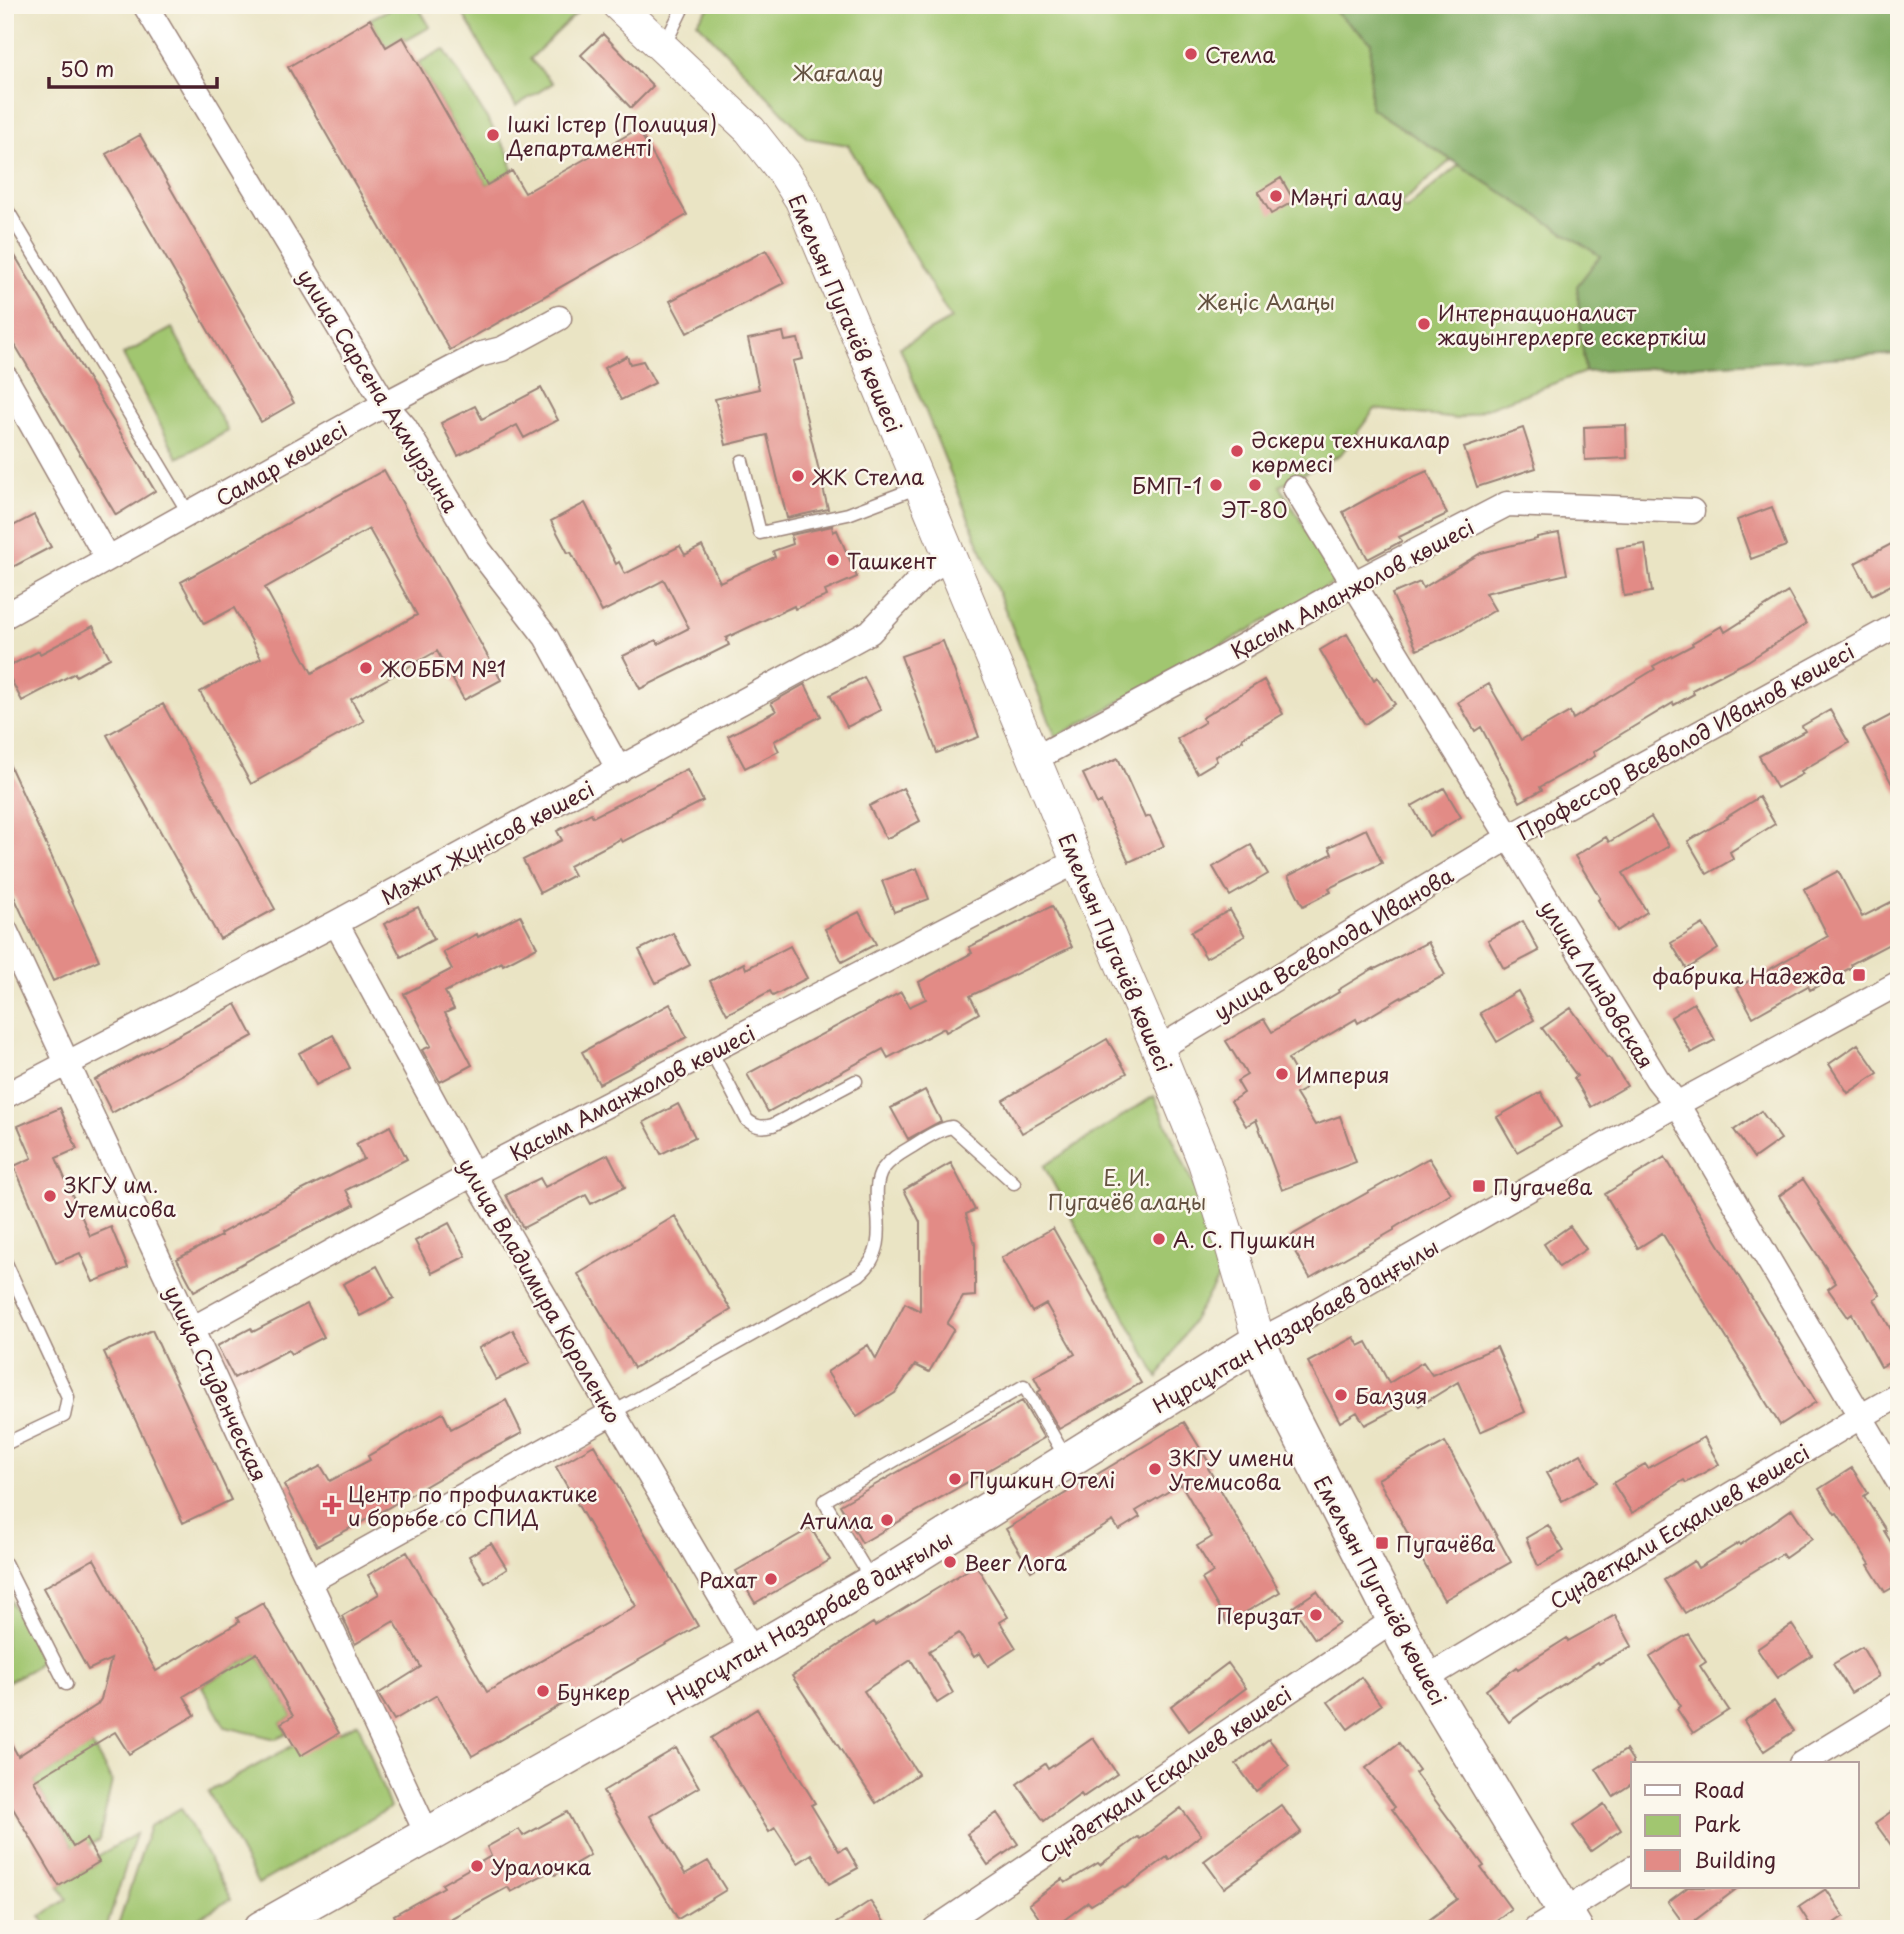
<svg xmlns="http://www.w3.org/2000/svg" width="1904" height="1934" font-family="'Playpen Sans',sans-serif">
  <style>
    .green { fill: #a1c670; stroke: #76724e; stroke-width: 2 }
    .forest { fill: #80ab62; stroke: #656546; stroke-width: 2 }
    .building { fill: #e28b86; fill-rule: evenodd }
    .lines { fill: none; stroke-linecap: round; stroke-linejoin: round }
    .service-casing { stroke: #9a8278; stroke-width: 15 }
    .minor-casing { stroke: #9a8278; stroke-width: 27 }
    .tertiary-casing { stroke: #9a8278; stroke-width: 34 }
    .secondary-casing { stroke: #9a8278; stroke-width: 38 }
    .service { stroke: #fff; stroke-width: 12 }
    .minor { stroke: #fff; stroke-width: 24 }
    .tertiary { stroke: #fff; stroke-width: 32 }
    .secondary { stroke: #fff; stroke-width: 35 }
    .poi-dot { fill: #d1495b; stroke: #fbf7ec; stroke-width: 2.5 }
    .labels { text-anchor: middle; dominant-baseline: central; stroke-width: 5; stroke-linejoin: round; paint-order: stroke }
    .poi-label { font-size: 21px; fill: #4a1f2b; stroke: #fbf7ec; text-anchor: start }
    .park-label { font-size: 21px; fill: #645140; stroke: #fbf7ec }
    .street-label { font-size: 21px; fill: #4a1f2b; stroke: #fbf7ec }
  </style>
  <rect width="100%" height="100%" fill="#fbf7ec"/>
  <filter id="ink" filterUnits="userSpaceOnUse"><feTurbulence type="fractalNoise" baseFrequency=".0143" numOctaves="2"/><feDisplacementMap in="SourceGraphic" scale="14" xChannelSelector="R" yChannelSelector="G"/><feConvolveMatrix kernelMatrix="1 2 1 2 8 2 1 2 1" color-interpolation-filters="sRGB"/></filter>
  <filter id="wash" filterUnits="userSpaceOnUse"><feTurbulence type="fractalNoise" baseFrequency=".00686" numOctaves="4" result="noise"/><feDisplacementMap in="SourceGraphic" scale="28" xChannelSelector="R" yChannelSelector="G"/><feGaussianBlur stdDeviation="1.57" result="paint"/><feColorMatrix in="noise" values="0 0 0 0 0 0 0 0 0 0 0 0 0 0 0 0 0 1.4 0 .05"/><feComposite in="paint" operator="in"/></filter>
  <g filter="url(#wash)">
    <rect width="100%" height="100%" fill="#eae4c4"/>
    <path class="green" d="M398 5H417L430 27 405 41 403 37 386 47 370 19Z
      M458 5H573L579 11 530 59 553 83 516 106Z
      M711 5H1327L1371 42 1370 107 1451 160 1399 205 1406 209 1459 165 1601 256 1577 286 1585 372 1457 419 1375 409 1341 454 1280 486 1337 581 1056 737 900 347 951 319 848 145 807 138 697 22Z
      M444 49 510 156 512 171 487 185 418 63Z
      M172 328 228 431 178 458 123 355Z
      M1154 1096 1217 1238 1222 1262 1218 1279 1158 1378 1044 1166Z
      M5 1590 40 1656V1661L34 1668 5 1683Z
      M257 1653 293 1716 281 1723 287 1734 276 1739 225 1727 202 1686Z
      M358 1723 390 1808 258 1884 208 1792 294 1745 339 1733Z
      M92 1745 112 1781 99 1840 89 1845 73 1847 34 1781Z
      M181 1808 231 1899 179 1929H117L150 1826Z
      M136 1834 106 1929H51L40 1917 67 1899 59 1886 99 1862 96 1857Z"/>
    <path class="forest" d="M1327 5H1899V354L1585 372 1577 286 1600 256 1370 107 1371 42Z"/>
    <g id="blocks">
      <path class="building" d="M370 19 386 47 403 37 487 185 512 171 525 193 638 129 687 215 450 350 288 67Z
        M603 34 653 86 631 108 581 55Z
        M140 135 294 403 261 422 106 154Z
        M1281 178 1294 201 1271 214 1258 192Z
        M5 239 155 491 116 515 5 328Z
        M766 250 784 283 687 333 670 301Z
        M783 332 785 341 798 339 803 359 793 361 828 509 787 518 767 435 726 445 715 399 759 389 748 339Z
        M627 356 630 364 643 361 655 383 621 400 604 368Z
        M541 388 558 420 524 438 517 425 458 456 441 423 475 406 482 419Z
        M1626 425 1627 458 1585 460 1584 427Z
        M1523 428 1536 468 1477 487 1464 448Z
        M384 470 501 680 464 700 437 651 351 699 364 721 251 784 200 692 261 658 234 608 204 624 181 582ZM369 529 417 615 312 673 265 588Z
        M1427 471 1447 514 1399 537 1402 541 1368 559 1343 512 1376 494Z
        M585 503 616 564 619 562 625 574 680 546 685 555 702 546 720 582 775 557 773 551 793 544 791 535 832 526 833 532 837 530 857 577 825 591 827 596 795 609 794 606 726 638 729 645 640 689 623 656 656 640 658 644 689 628 664 580 602 612 571 552 568 553 551 521Z
        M1772 507 1786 546 1751 559 1737 520Z
        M34 515 51 547 5 571V530Z
        M1559 533 1567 574 1485 593 1495 610 1462 630 1417 650 1392 594 1420 582 1423 588 1481 553 1537 539V537Z
        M1899 540V581L1872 595 1855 563Z
        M1645 544 1652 592 1624 596 1617 548Z
        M1788 592 1806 624 1748 661 1692 690 1694 694 1674 705 1673 703 1623 733 1593 752 1595 756 1540 787 1542 790 1520 802 1481 727 1475 731 1458 702 1489 684 1521 740 1570 712 1573 719 1655 669 1653 666 1693 645 1692 643 1722 626 1725 632Z
        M93 626 110 658 76 676 75 673 22 701 5 668 39 651 40 654Z
        M1347 634 1374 680 1377 677 1395 704 1365 724 1350 702 1320 650Z
        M943 641 979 737 937 753 901 656Z
        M864 677 881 710 847 727 830 695Z
        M1264 680 1283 714 1242 738 1243 740 1215 757 1217 761 1197 773 1177 739 1205 722 1202 718Z
        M805 684 821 716 774 741 779 751 745 768 728 736 776 711 771 703Z
        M163 704 275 909 220 939 107 735Z
        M1830 710 1849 743 1801 771 1803 774 1777 788 1759 756 1805 731 1802 726Z
        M1899 711V797L1863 730Z
        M5 755 99 960 53 981 5 877Z
        M1118 758 1145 818 1150 816 1164 846 1129 862 1101 802 1097 804 1083 774Z
        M687 769 703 801 622 842 620 839 569 866 574 875 540 893 523 860 562 840 557 831 591 813 593 817Z
        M903 788 920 821 886 839 869 806Z
        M1444 788 1461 817 1429 836 1412 806Z
        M1759 797 1775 824 1730 852 1733 859 1707 874 1688 841 1728 818 1727 817Z
        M1651 817 1669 846 1623 873 1647 912 1617 931 1598 900 1600 898 1575 856 1606 837 1609 842Z
        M1366 829 1382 863 1329 888 1331 892 1303 906 1288 876 1332 854 1329 847Z
        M1251 845 1268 874 1230 896 1213 867Z
        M917 868 929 899 894 912 882 881Z
        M1838 871 1862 917 1899 898V939L1851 964 1852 967 1810 990 1808 986 1753 1017 1737 988 1828 936 1804 889Z
        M1052 906 1072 947 970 996 979 1013 946 1032 944 1028 888 1058 883 1049 768 1112 747 1074 901 992 909 1007 926 999 919 982 972 953 969 947Z
        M418 907 434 939 401 957 384 924Z
        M1230 910 1245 936 1206 958 1191 932Z
        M859 912 876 944 842 962 825 929Z
        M520 915 537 947 503 965 502 962 445 992 454 1009 445 1013 472 1065 440 1082 422 1050 431 1046 404 994 452 969 443 952 477 934 478 937Z
        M1523 921 1539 951 1504 969 1488 940Z
        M1703 924 1718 949 1687 969 1671 943Z
        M673 933 690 965 656 983 639 950Z
        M1428 942 1445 975 1400 998 1358 1023 1356 1019 1288 1059 1305 1089 1296 1094 1315 1125 1340 1116 1356 1162 1282 1190 1256 1120 1246 1126 1231 1101 1244 1093 1237 1081 1247 1075 1226 1041 1264 1019 1272 1032 1339 992 1338 990 1374 968 1375 969Z
        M790 946 807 978 773 996 770 991 727 1014 710 981 744 963 746 969Z
        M1518 991 1534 1020 1497 1042 1480 1013Z
        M1694 1003 1715 1040 1691 1053 1671 1017Z
        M236 1004 253 1036 112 1113 95 1080Z
        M670 1004 687 1037 632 1065 633 1066 599 1084 582 1052Z
        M1571 1008 1607 1058 1609 1057 1627 1086 1591 1107 1574 1078 1577 1076 1542 1028Z
        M333 1035 350 1068 316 1085 299 1053Z
        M1107 1039 1127 1073 1022 1133 1003 1100Z
        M1858 1044 1878 1073 1848 1093 1829 1064Z
        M925 1090 941 1121 908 1139 891 1108Z
        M1541 1092 1561 1127 1517 1152 1497 1117Z
        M678 1104 695 1137 661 1154 644 1122Z
        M60 1108 77 1149 56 1158 90 1236 111 1227 128 1268 93 1282 80 1253 56 1263 14 1166 32 1158 18 1126Z
        M1761 1111 1781 1139 1754 1158 1734 1130Z
        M390 1126 407 1159 346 1190 354 1205 270 1248 194 1291 177 1259 221 1236 220 1234 259 1212 364 1159 356 1144Z
        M608 1154 625 1187 591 1204 586 1195 523 1228 506 1195 540 1178 545 1187Z
        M1665 1157 1816 1402 1780 1425 1662 1233 1638 1248 1605 1194Z
        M1429 1158 1451 1193 1394 1228V1230L1310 1278 1287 1238Z
        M951 1163 975 1210 966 1214 975 1244V1296L963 1297 947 1324 954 1329 929 1372 915 1365 895 1393 857 1417 827 1372 868 1345 876 1359 905 1303 920 1311V1222L904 1190Z
        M1803 1179 1819 1203 1818 1204 1880 1295 1874 1299 1899 1344V1357L1881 1367 1852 1314 1848 1317 1828 1289 1836 1283 1779 1196Z
        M675 1216 731 1310 634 1368 578 1274Z
        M449 1223 466 1256 432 1273 415 1241Z
        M1570 1226 1586 1249 1559 1267 1544 1244Z
        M1053 1228 1141 1383 1059 1429 1038 1392 1041 1390 1034 1377 1075 1354 1046 1304 1032 1312 1001 1258Z
        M377 1266 394 1298 360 1316 343 1284Z
        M307 1304 324 1337 291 1354 288 1350 234 1378 217 1346 251 1328 253 1332Z
        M152 1330 231 1500 183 1523 104 1352Z
        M513 1330 530 1363 496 1380 479 1348Z
        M1354 1337 1359 1346 1367 1342 1389 1383 1423 1362 1432 1375 1497 1347 1525 1412 1480 1432 1458 1382 1419 1406 1414 1399 1365 1425 1357 1412 1340 1422 1308 1362Z
        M506 1400 522 1433 469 1461 386 1509 317 1546 284 1485 321 1466 330 1481 370 1460 368 1456 443 1413 451 1429Z
        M1022 1401 1044 1438 862 1543 840 1505Z
        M1184 1422 1211 1466 1208 1468 1280 1592 1227 1623 1202 1579 1213 1572 1197 1546 1212 1537 1181 1484 1136 1511 1140 1517 1119 1530 1113 1521 1031 1571 1006 1529Z
        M1704 1437 1719 1464 1686 1483 1684 1480 1632 1513 1613 1483 1645 1464 1648 1468Z
        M1445 1442 1511 1562 1444 1600 1378 1479Z
        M594 1445 698 1626 472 1756 437 1695 394 1720 378 1694 421 1667 394 1621 355 1644 342 1616 379 1594 368 1575 407 1552 487 1692 636 1606 556 1467Z
        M1581 1454 1597 1482 1562 1501 1546 1473Z
        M1852 1468 1868 1493 1864 1496 1886 1530 1884 1531 1899 1555V1584L1885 1592 1868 1565 1870 1564 1837 1513 1835 1514 1819 1489Z
        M1792 1509 1812 1539 1785 1558 1782 1554 1685 1613 1664 1580 1694 1561 1698 1568 1739 1543 1740 1545Z
        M1548 1525 1564 1551 1538 1566 1526 1538Z
        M811 1528 830 1560 755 1603 736 1571Z
        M491 1543 507 1569 485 1583 469 1556Z
        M94 1559 156 1671 239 1622 237 1618 263 1603 339 1733 300 1756 281 1723 293 1716 257 1653 184 1696 195 1715 129 1754 115 1732 34 1781 73 1847 86 1839 99 1862 59 1886 5 1795V1732L18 1756 97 1705 101 1699 111 1659 88 1670 43 1588Z
        M976 1565 1008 1617 1000 1622 1016 1648 988 1666 980 1653 974 1657 959 1633 929 1651 953 1693 937 1703 911 1660 864 1691 918 1774 876 1803 792 1676 873 1623 875 1626Z
        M1317 1591 1339 1623 1315 1639 1293 1607Z
        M1615 1615 1632 1646 1599 1664 1598 1662 1542 1698 1509 1722 1486 1690 1517 1667 1518 1669 1567 1638 1568 1641Z
        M1792 1625 1812 1655 1777 1678 1757 1649Z
        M1688 1634 1706 1662 1700 1666 1729 1710 1693 1733 1677 1709 1681 1706 1650 1657Z
        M1862 1647 1879 1676 1851 1693 1833 1664Z
        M1228 1663 1246 1688 1189 1731 1171 1706Z
        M1361 1677 1381 1705 1348 1729 1328 1702Z
        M1774 1701 1794 1731 1764 1751 1744 1721Z
        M757 1709 815 1803 811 1805 839 1851 846 1847 858 1868 829 1884 812 1854 798 1863 775 1828 769 1832 711 1738Z
        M1093 1738 1117 1774 1083 1797 1081 1794 1044 1821 1017 1784 1045 1764 1048 1769Z
        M1269 1739 1289 1766 1256 1791 1236 1764Z
        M1399 1743 1419 1770 1415 1773 1484 1866 1481 1868 1511 1909 1485 1929H1417L1457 1899 1392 1809 1395 1807 1366 1768Z
        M676 1748 699 1787 650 1816 685 1874 708 1861 726 1890 678 1919 603 1791Z
        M1626 1750 1633 1761V1783L1613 1796 1596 1769Z
        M1604 1804 1621 1830 1591 1851 1573 1826Z
        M1281 1805 1301 1832 1224 1888 1204 1861Z
        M1899 1806V1856L1875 1823Z
        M1181 1808 1201 1835 1169 1860 1167 1857 1125 1888 1123 1886 1091 1905 1088 1902 1052 1929H1047L1029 1904 1062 1879 1065 1883 1098 1863 1100 1865 1138 1837 1140 1839Z
        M567 1812 590 1855 555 1875 552 1870 511 1892 508 1887 448 1920 452 1929H401L394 1915 444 1887 442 1884 491 1856 487 1847 519 1829 523 1836Z
        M997 1813 1018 1844 988 1865 967 1834Z
        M1688 1887H1739L1686 1927 1668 1902Z
        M1826 1889 1844 1916 1825 1929H1813L1799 1907Z
        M870 1901 889 1929H827Z"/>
    </g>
  </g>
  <g filter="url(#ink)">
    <use href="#blocks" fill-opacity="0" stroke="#9a8278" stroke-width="2"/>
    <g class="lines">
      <defs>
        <path id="service" d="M664 46 684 5
          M5 206 189 514
          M742 461 760 533 848 514 919 487
          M711 1051 747 1120C756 1127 762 1128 773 1125L856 1081
          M5 1261 68 1397 64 1416 5 1444
          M612 1413 859 1275C898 1242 864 1197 883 1169 891 1158 903 1152 913 1146 925 1138 939 1129 952 1127L1014 1183
          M5 1563 66 1684
          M871 1579 824 1501 1024 1386 1066 1458"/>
        <path id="minor" d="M145 5 385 404 404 426 479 550 546 637 619 770
          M5 377 107 558
          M1295 488 1657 1079 1677 1104 1899 1482
          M5 616 385 404 478 355 502 349 559 318
          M1034 759 1204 668 1355 583 1507 504 1692 511
          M336 923 473 1174 753 1652
          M5 930 428 1836
          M1158 1049 1508 838 1899 624
          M5 1096 336 923 870 632 928 571 949 558
          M192 1329 473 1174 1077 861
          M1259 1341 1316 1311 1677 1104 1899 983
          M310 1581 612 1413
          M1425 1679 1860 1417 1899 1395
          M1801 1764 1899 1704
          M935 1929 1394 1620
          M1536 1929 1633 1868"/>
        <path id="tertiary" d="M618 5 750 130 784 173 801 200 1077 861 1158 1049 1204 1162 1231 1245 1259 1341"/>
        <path id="secondary" d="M261 1929 753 1652 873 1582 1259 1341 1276 1387 1425 1679 1575 1929"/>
      </defs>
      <use href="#service" class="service-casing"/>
      <use href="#minor" class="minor-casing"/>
      <use href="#tertiary" class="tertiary-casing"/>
      <use href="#secondary" class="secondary-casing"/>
      <use href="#service" class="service"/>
      <use href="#minor" class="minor"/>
      <use href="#tertiary" class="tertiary"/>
      <use href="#secondary" class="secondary"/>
    </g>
  </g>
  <g class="poi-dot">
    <circle cx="1191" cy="54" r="7"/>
    <circle cx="493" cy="135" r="7"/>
    <circle cx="1276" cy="196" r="7"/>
    <circle cx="1424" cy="324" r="7"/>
    <circle cx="1237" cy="451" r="7"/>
    <circle cx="798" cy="476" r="7"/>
    <circle cx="1216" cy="485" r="7"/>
    <circle cx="1255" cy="485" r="7"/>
    <circle cx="833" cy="560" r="7"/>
    <circle cx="366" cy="668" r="7"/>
    <rect x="1852" y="968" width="14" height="14" rx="3.5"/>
    <circle cx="1282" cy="1074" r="7"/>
    <rect x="1472" y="1179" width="14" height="14" rx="3.5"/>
    <circle cx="50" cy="1196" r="7"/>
    <circle cx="1159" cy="1239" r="7"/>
    <circle cx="1341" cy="1395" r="7"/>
    <circle cx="1155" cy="1469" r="7"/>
    <circle cx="955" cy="1479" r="7"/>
    <path d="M328.5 1494.5h7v7h7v7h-7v7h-7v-7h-7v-7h7z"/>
    <circle cx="887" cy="1520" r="7"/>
    <rect x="1375" y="1536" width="14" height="14" rx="3.5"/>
    <circle cx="950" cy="1562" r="7"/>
    <circle cx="771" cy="1579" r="7"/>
    <circle cx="1316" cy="1615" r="7"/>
    <circle cx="543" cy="1691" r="7"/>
    <circle cx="477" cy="1866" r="7"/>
  </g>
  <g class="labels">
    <g class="poi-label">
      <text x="1205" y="54">Стелла</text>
      <text x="507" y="123">Ішкі Істер (Полиция)<tspan x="507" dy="24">Департаменті</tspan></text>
      <text x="1290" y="196">Мәңгі алау</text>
      <text x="1438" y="312">Интернационалист<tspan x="1438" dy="24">жауынгерлерге ескерткіш</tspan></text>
      <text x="1251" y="439">Әскери техникалар<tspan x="1251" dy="24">көрмесі</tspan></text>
      <text x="812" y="476">ЖК Стелла</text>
      <text x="1202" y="485" text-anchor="end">БМП-1</text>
      <text x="1255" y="509" text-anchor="middle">ЭТ-80</text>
      <text x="847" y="560">Ташкент</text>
      <text x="380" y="668">ЖОББМ №1</text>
      <text x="1845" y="975" text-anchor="end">фабрика Надежда</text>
      <text x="1296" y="1074">Империя</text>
      <text x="64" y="1184">ЗКГУ им.<tspan x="64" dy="24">Утемисова</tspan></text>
      <text x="1493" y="1186">Пугачева</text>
      <text x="1173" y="1239">А. С. Пушкин</text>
      <text x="1355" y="1395">Балзия</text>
      <text x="1169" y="1457">ЗКГУ имени<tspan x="1169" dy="24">Утемисова</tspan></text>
      <text x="969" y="1479">Пушкин Отелі</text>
      <text x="348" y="1493">Центр по профилактике<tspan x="348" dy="24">и борьбе со СПИД</tspan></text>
      <text x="873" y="1520" text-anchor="end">Атилла</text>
      <text x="1396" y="1543">Пугачёва</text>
      <text x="964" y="1562">Beer Лога</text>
      <text x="757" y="1579" text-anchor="end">Рахат</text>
      <text x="1302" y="1615" text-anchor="end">Перизат</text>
      <text x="557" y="1691">Бункер</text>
      <text x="491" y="1866">Уралочка</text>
    </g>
    <g class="park-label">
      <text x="838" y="72">Жағалау</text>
      <text x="1266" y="301">Жеңіс Алаңы</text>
      <text x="1127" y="1177">Е. И.<tspan x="1127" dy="24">Пугачёв алаңы</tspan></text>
    </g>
    <g class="street-label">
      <text transform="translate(846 313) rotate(67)">Емельян Пугачёв көшесі</text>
      <text transform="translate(379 390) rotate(58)">улица Сарсена Акмурзина</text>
      <text transform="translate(281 463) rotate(-30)">Самар көшесі</text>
      <text transform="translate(1352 588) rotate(-28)">Қасым Аманжолов көшесі</text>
      <text transform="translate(1685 741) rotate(-29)">Профессор Всеволод Иванов көшесі</text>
      <text transform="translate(487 842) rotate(-28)">Мәжит Жүнісов көшесі</text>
      <text transform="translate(1333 943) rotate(-31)">улица Всеволода Иванова</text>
      <text transform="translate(1116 952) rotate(67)">Емельян Пугачёв көшесі</text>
      <text transform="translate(1598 984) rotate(58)">улица Линдовская</text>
      <text transform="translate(632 1092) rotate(-27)">Қасым Аманжолов көшесі</text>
      <text transform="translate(541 1290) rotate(60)">улица Владимира Короленко</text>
      <text transform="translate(1295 1325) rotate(-30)">Нұрсұлтан Назарбаев даңғылы</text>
      <text transform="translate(217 1383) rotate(65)">улица Студенческая</text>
      <text transform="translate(1679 1526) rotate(-31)">Сүндетқали Есқалиев көшесі</text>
      <text transform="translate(1381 1590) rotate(62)">Емельян Пугачёв көшесі</text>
      <text transform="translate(809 1617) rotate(-30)">Нұрсұлтан Назарбаев даңғылы</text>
      <text transform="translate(1165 1774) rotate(-34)">Сүндетқали Есқалиев көшесі</text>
    </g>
  </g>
  <rect width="1904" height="1934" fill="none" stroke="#fbf7ec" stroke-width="28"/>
  <rect x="1631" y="1762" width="228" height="126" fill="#fbf7ec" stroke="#b4a19f" stroke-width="2"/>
  <rect x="1645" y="1785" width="35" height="10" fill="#ffffff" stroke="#b4a19f" stroke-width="2"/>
  <text x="1694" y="1798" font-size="21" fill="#4a1f2b">Road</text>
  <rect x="1645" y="1815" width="35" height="21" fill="#a1c670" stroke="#b4a19f" stroke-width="2"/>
  <text x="1694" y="1832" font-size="21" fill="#4a1f2b">Park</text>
  <rect x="1645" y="1850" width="35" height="21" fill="#e28b86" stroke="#b4a19f" stroke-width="2"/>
  <text x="1694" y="1868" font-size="21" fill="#4a1f2b">Building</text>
  <path d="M49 77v10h168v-10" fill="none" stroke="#4a1f2b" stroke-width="3.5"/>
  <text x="60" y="77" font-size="21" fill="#4a1f2b" stroke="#fbf7ec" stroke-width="5" paint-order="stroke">50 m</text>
</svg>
